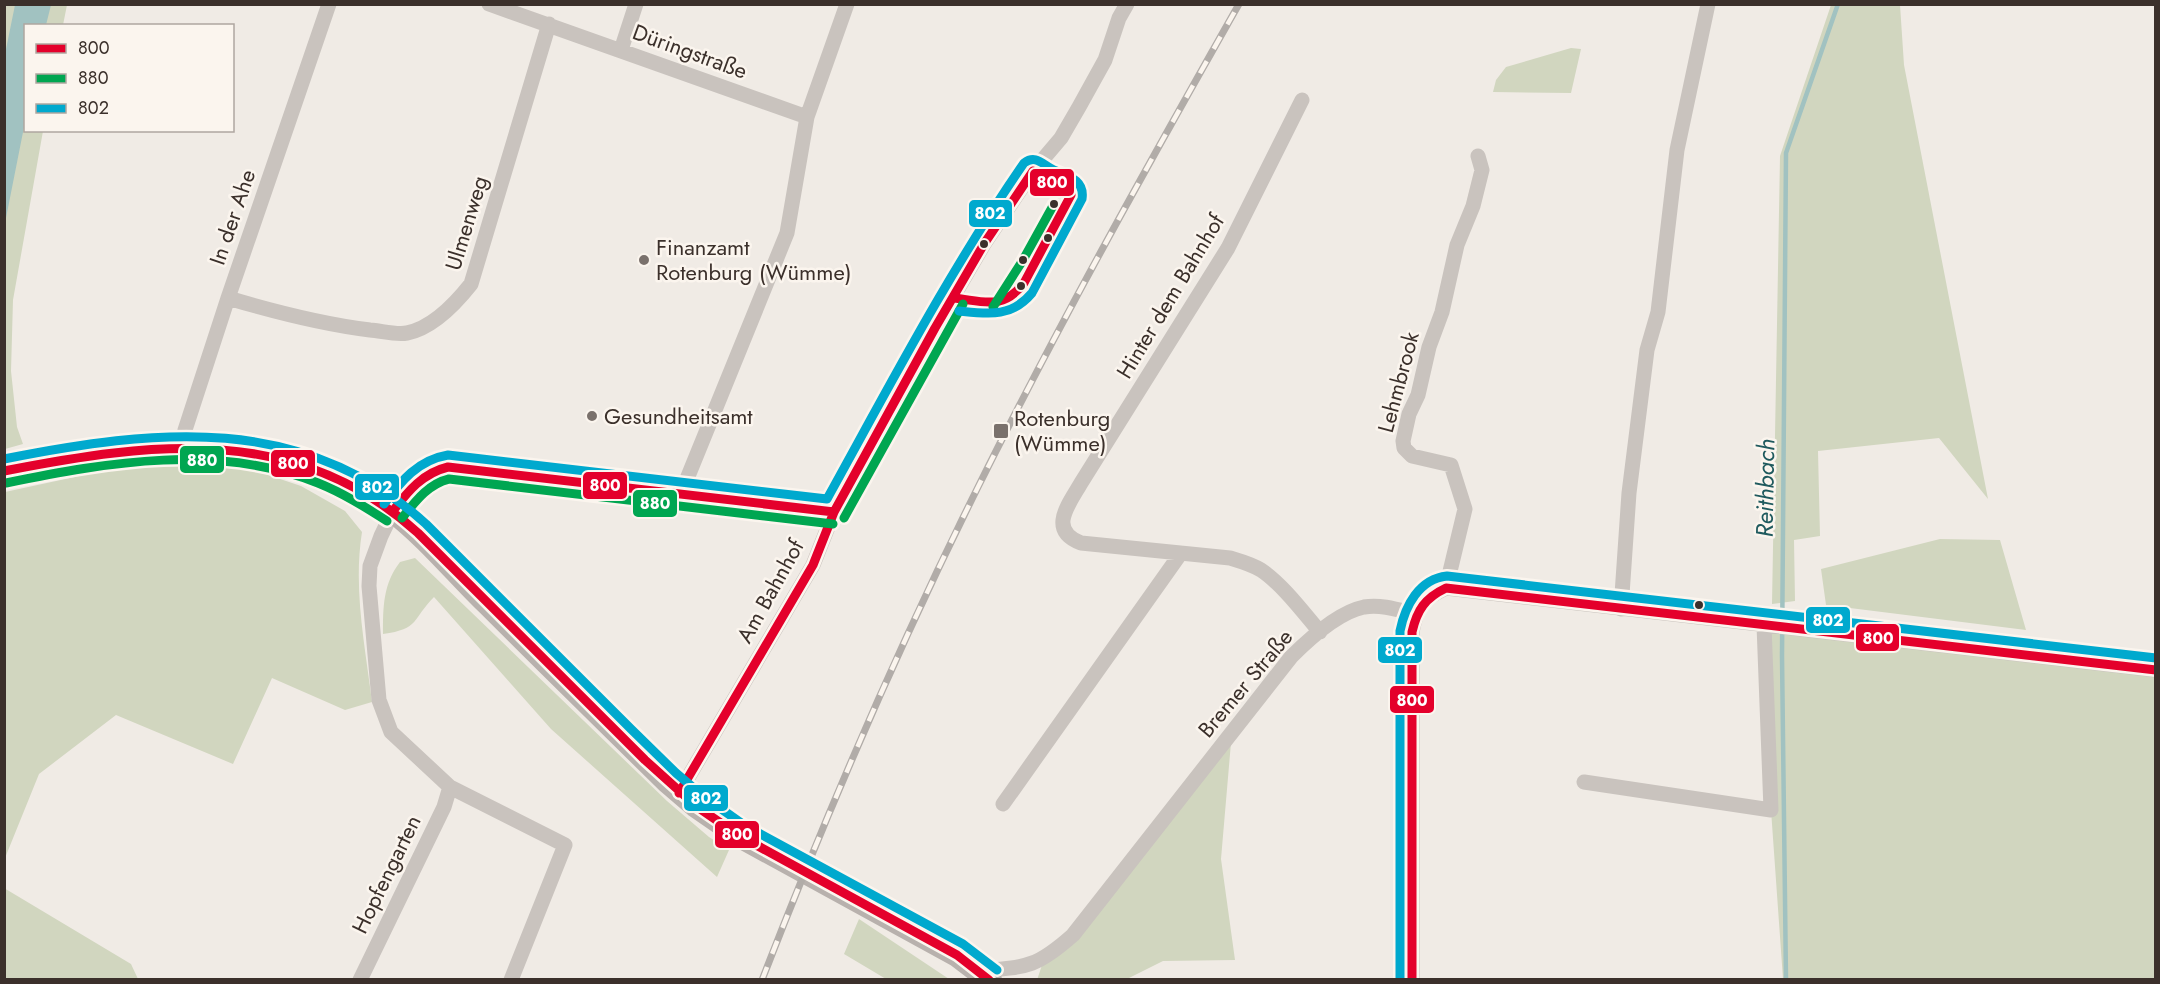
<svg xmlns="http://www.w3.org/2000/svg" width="2160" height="984" font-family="Jost,sans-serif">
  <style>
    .green { fill: #d1d6bf }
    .water { fill: #a1c2c1 }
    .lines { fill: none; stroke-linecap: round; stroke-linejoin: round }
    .stream { stroke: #a1c2c1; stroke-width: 4.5 }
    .minor { stroke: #c9c3be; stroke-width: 15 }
    .primary { stroke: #b8b1ad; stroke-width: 24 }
    .rail-casing { stroke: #b1aca8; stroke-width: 7 }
    .rail { stroke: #fbf5ee; stroke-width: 4.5; stroke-dasharray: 14; stroke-linecap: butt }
    .bus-1-casing { stroke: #fbf5ee; stroke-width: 14 }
    .bus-2-casing { stroke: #fbf5ee; stroke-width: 14 }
    .bus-3-casing { stroke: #fbf5ee; stroke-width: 14 }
    .bus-1 { stroke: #e4002b; stroke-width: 9 }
    .bus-2 { stroke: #00a651; stroke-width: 9 }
    .bus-3 { stroke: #00a9ce; stroke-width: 9 }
    .bus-dot { fill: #3b302b; stroke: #fbf5ee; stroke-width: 2 }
    .poi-dot { fill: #7a716c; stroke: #fbf5ee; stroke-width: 2 }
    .labels { text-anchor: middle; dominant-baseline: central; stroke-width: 5; stroke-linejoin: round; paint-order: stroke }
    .street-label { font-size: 22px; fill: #3b302b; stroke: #fbf5ee }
    .poi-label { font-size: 22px; fill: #3b302b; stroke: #fbf5ee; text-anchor: start }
    .water-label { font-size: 24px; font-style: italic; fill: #1f5a5e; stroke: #fbf5ee }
    .line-badge { stroke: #fbf5ee; stroke-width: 2 }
    .badge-label { font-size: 16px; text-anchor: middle; font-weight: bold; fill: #fff }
  </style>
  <rect width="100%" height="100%" fill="#f0ebe5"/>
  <path class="green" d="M5 5H67L63 25 26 26V130L43 131 13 300 11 371 17 427 23 444 5 449Z
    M1831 5H1900L1904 65 1988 499 1939 438 1818 451 1820 536 1794 540 1795 601 1772 604 1780 156Z
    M1571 48 1581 49 1571 93 1493 92 1496 80 1506 67Z
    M186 464 247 468 301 486 345 511 362 532C353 589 365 645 372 702L345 710 272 678 233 764 116 715 39 774 5 858V492L121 467Z
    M1940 539 2000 540 2026 630 1826 605 1821 569Z
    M415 558 667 801 709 837 729 850 717 877 551 729 434 597C412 619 420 629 383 634 383 607 383 584 400 562Z
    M1764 625 2155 670V979H1783L1771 810Z
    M1232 731 1221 859 1235 960 1163 961 1127 979 1037 980 1044 959Z
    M4 888 131 964 138 979H5Z
    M859 919 949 979H886L844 954Z"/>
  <path class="water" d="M15 5H51L46 25 26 26 25 122 5 223 4 59Z"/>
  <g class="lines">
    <path class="stream" d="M1786 980 1782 656 1786 153 1838 4"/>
    <path class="minor" d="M489 4 807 117
      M621 50 636 4
      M1302 100 1228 248 1081 483C1069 504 1047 530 1081 543L1230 558C1240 561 1251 564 1261 570 1282 584 1303 612 1320 632
      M228 298C275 312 321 324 370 330 382 331 396 335 407 333 432 328 456 303 471 284L549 24
      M183 446 185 430 228 298 329 4
      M680 496 787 233 807 117 847 4
      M1446 588 1465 509 1451 465 1412 456 1404 448 1403 441 1409 414 1418 395 1429 347 1442 312 1457 245 1473 206 1482 170 1478 156
      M1621 609 1629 493 1647 350 1658 312 1677 150 1708 4
      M1584 782 1771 810 1764 625
      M679 793 813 565 834 512 935 328 984 244 1033 171 1061 138 1079 107 1105 60 1119 18 1127 4
      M1003 804 1181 553
      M980 971C1028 967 1037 967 1073 935L1291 657C1308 640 1339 612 1364 607 1381 604 1399 610 1415 614
      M360 980 444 807 450 787
      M511 980 565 845 450 787 391 732 379 700 369 586 370 566 381 536 393 511 410 491 430 472 448 467 834 512
      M1412 980V632C1417 607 1423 598 1446 588L2156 670"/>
    <path class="primary" d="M4 471C137 443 276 424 393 511 428 538 456 573 487 603 547 663 607 722 668 782L696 806 738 835 957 955 990 980"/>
    <defs>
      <path id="rail" d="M762 980C827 812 899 646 979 485 1060 322 1149 163 1239 4"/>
    </defs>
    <use href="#rail" class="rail-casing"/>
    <use href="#rail" class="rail"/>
    <defs>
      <path id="bus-1" d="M953 298C984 301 1002 311 1024 283L1071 195 1067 188 1046 180 1033 171
        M4 471C152 442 297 423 418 533L645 760 696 806 738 835 957 955 989 980
        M393 511C408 491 423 473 448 467L834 512
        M679 793 813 565 834 512 935 328 984 244 1033 171
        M1412 980V632C1417 610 1425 598 1446 588L2156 670"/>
      <path id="bus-2" d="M993 307 1023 260 1054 204
        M6 483C108 462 219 443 318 483 343 493 365 507 387 521
        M402 518C415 502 428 484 449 479L833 524
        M844 518 963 304"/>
      <path id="bus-3" d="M4 459C155 429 303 412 426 524L631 729 676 773 703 796 744 825 963 944 997 970
        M384 504C401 481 418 460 448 455L827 499C890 385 950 270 1024 163 1036 154 1043 165 1054 170 1068 176 1085 180 1082 199L1032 293C1011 318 988 314 959 311
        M1400 980V631C1405 606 1419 579 1447 576L2156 658"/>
    </defs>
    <use href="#bus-1" class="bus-1-casing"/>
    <use href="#bus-2" class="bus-2-casing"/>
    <use href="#bus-3" class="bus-3-casing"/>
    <use href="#bus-1" class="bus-1"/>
    <use href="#bus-2" class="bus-2"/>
    <use href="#bus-3" class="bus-3"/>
  </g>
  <g class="bus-dot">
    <circle cx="1054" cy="204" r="5"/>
    <circle cx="1048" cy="238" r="5"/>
    <circle cx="984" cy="244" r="5"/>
    <circle cx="1023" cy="260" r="5"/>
    <circle cx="1021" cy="286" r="5"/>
    <circle cx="1699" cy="605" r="5"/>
  </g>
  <g class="poi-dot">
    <circle cx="644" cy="260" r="6"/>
    <circle cx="592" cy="416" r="6"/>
    <rect x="993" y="423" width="16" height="16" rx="3"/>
  </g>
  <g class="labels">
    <g class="street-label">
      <text transform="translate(690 51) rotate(20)">Düringstraße</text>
      <text transform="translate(232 217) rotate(-71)">In der Ahe</text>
      <text transform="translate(466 223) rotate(-73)">Ulmenweg</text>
      <text transform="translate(1170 296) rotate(-59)">Hinter dem Bahnhof</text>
      <text transform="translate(1398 382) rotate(-75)">Lehmbrook</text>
      <text transform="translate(770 591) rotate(-61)">Am Bahnhof</text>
      <text transform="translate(1245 683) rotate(-50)">Bremer Straße</text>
      <text transform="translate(386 874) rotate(-64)">Hopfengarten</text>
    </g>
    <g class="poi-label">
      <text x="656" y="247">Finanzamt<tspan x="656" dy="25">Rotenburg (Wümme)</tspan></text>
      <text x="604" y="416">Gesundheitsamt</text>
      <text x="1014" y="418">Rotenburg<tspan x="1014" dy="25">(Wümme)</tspan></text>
    </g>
    <g class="water-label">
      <text transform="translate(1765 488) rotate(-89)">Reithbach</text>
    </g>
  </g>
  <g class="line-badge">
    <rect x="1029" y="168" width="46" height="29" rx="6" fill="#e4002b"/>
    <rect x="968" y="199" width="45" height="29" rx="6" fill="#00a9ce"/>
    <rect x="179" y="445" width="46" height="29" rx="6" fill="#00a651"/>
    <rect x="270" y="449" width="46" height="29" rx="6" fill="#e4002b"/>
    <rect x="582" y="471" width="46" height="29" rx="6" fill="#e4002b"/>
    <rect x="354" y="473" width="46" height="28" rx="6" fill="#00a9ce"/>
    <rect x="632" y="489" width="46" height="29" rx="6" fill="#00a651"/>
    <rect x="1805" y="606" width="46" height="28" rx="6" fill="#00a9ce"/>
    <rect x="1855" y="623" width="45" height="29" rx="6" fill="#e4002b"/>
    <rect x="1377" y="636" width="46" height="28" rx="6" fill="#00a9ce"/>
    <rect x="1389" y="685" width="46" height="29" rx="6" fill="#e4002b"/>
    <rect x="683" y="784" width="46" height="28" rx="6" fill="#00a9ce"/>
    <rect x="714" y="820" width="46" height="29" rx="6" fill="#e4002b"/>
  </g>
  <g class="badge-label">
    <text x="1052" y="188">800</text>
    <text x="990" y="219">802</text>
    <text x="202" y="466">880</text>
    <text x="293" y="469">800</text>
    <text x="605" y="491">800</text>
    <text x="377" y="493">802</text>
    <text x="655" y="509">880</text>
    <text x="1828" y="626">802</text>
    <text x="1878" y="644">800</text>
    <text x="1400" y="656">802</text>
    <text x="1412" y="706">800</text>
    <text x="706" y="804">802</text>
    <text x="737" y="840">800</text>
  </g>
  <rect width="2160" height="984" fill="none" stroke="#3b302b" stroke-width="12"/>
  <rect x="24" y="24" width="210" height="108" fill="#fbf5ee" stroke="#aea6a0" stroke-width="1.5"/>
  <rect x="36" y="44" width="30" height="9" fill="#e4002b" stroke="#aea6a0" stroke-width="1.5"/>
  <text x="78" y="54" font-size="18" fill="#3b302b">800</text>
  <rect x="36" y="74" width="30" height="9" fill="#00a651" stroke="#aea6a0" stroke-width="1.5"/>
  <text x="78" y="84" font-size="18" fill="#3b302b">880</text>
  <rect x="36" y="104" width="30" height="9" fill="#00a9ce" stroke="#aea6a0" stroke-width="1.5"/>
  <text x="78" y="114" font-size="18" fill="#3b302b">802</text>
</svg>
